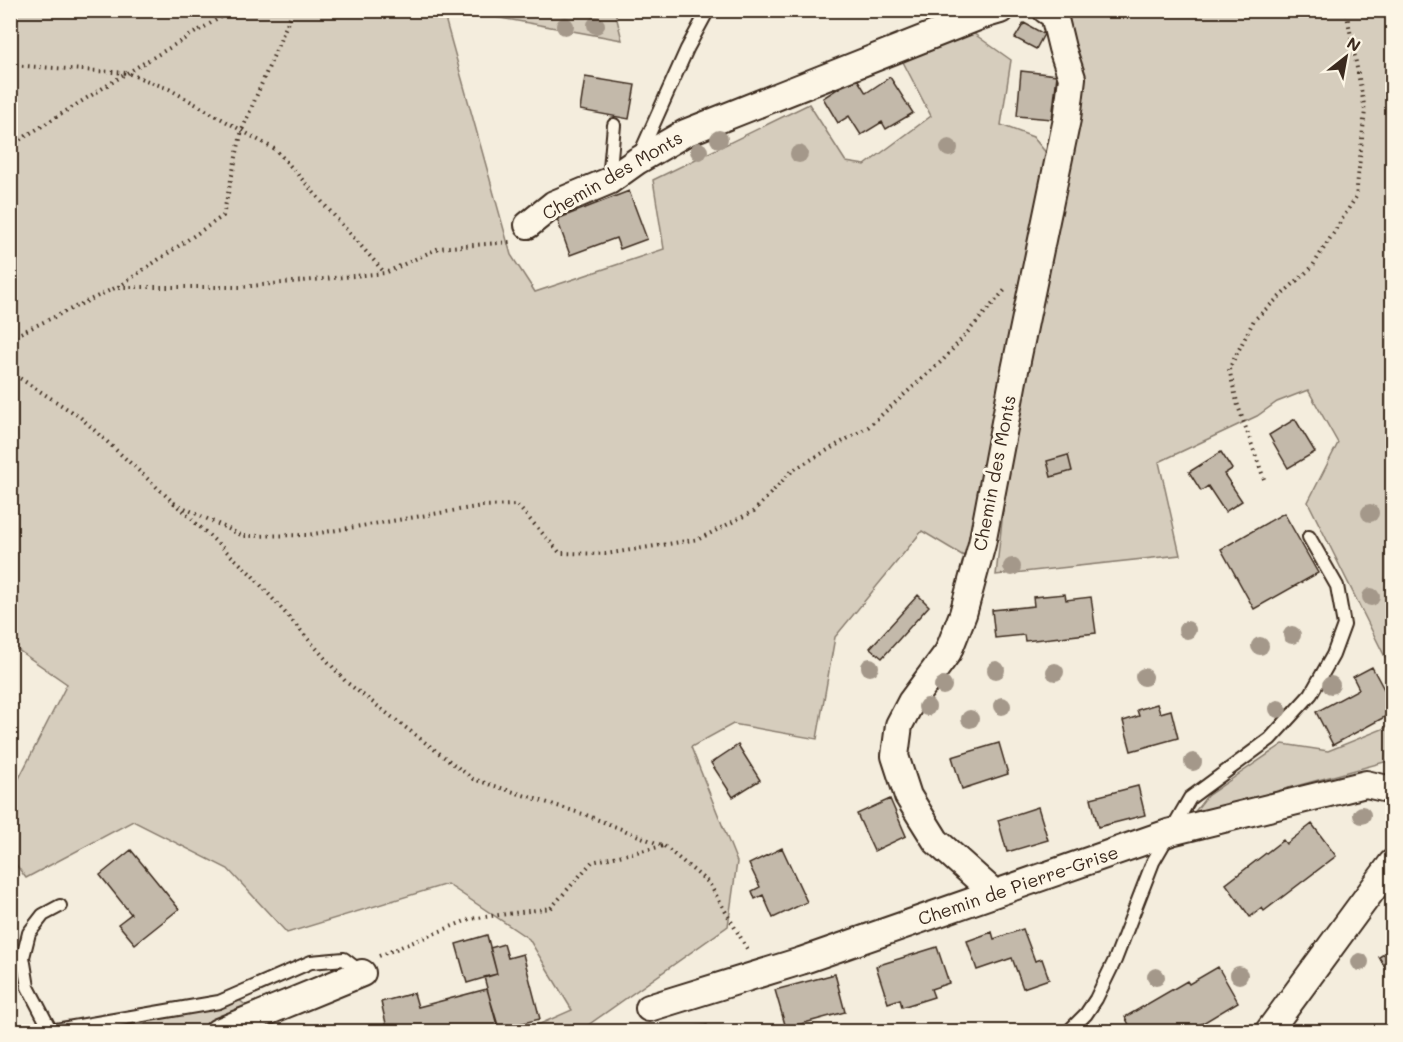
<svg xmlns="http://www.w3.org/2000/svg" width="1403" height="1042" font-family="Mali,sans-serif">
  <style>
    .green { fill: #d6cdbd; stroke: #887c6e; stroke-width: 1.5 }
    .building { fill: #c3b9aa; stroke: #3b2a1e; stroke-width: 1.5 }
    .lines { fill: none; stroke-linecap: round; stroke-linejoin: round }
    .service-casing { stroke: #3b2a1e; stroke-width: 16 }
    .minor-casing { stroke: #3b2a1e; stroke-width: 30 }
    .path { stroke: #3b2a1e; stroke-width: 4; stroke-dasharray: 1.5 4.5; stroke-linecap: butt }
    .service { stroke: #fcf5e5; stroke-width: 12 }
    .minor { stroke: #fcf5e5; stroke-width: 26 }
    .tree { fill: #a4988a }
    .labels { text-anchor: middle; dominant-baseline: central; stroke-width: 6; stroke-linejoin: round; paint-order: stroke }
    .street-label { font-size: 18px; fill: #3b2a1e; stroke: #fcf5e5 }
  </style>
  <rect width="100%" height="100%" fill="#f4eddd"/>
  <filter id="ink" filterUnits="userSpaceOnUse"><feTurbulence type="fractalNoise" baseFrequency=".0167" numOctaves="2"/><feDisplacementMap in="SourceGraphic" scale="12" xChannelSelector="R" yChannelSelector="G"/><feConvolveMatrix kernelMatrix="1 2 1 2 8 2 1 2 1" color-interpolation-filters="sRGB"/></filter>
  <g filter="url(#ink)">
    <path class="green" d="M11 11H443L511 255 535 292 664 249 653 180 809 104 846 162 865 165 931 116 901 58 970 31 1011 60 1001 125 1033 137 1052 160 967 558 922 531 835 637 817 739 733 724 691 747 737 862 728 926 584 1028 586 1031H524L572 1010 529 939 447 884 287 933 228 869 133 821 26 878 11 858 10 796 67 684 11 645Z
      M462 11H615L622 40Z
      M1053 11H1392V671L1308 502 1338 443 1308 390 1277 402 1257 416 1159 462 1180 555 996 575 1006 485 1076 104Z
      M1392 725V760L1193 814 1207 796 1283 744 1328 751Z
      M238 999 278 1031 89 1032Z"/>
    <path class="building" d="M1024 23 1044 34 1036 49 1015 38Z
      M1021 71 1057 75 1052 119 1017 116Z
      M585 77 635 85 629 119 580 110Z
      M856 77 866 93 890 77 913 113 886 129 882 122 861 135 849 116 838 123 823 98Z
      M629 191 647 239 620 249 616 238 570 255 557 219Z
      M1295 419 1315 452 1288 468 1269 435Z
      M1221 452 1232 469 1224 474 1242 501 1225 512 1208 486 1201 491 1189 472Z
      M1068 455 1072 471 1051 477 1047 461Z
      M1284 513 1318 573 1254 609 1221 549Z
      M1065 594 1066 600 1091 597 1096 633 1025 641 1024 635 995 638 992 610 1034 606 1033 597Z
      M918 595 929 606 882 658 870 648Z
      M1372 667 1392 704V713L1333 745 1316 712 1359 689 1353 677Z
      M1157 704 1160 713 1171 710 1178 738 1131 751 1123 721 1139 716 1137 710Z
      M999 743 1008 774 962 789 952 757Z
      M738 745 760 780 733 797 711 763Z
      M1138 786 1145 815 1098 827 1091 798Z
      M890 799 906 836 874 851 857 814Z
      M1038 807 1048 840 1007 852 998 820Z
      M1312 824 1336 856 1264 911 1262 908 1250 917 1226 884 1283 840 1286 844Z
      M782 848 807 902 773 918 763 895 755 899 752 891 760 887 749 864Z
      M131 850 179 909 135 944 118 924 131 914 100 875Z
      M1023 929 1035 961 1042 959 1049 979 1023 988 1012 958 977 970 967 941 992 932 994 939Z
      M487 935 497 974 467 983 456 944Z
      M504 944 508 958 523 954 540 1019 498 1029 484 977 497 974 490 948Z
      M937 947 949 983 931 989 934 997 902 1007 900 999 888 1003 876 966Z
      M1392 949V979L1379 957Z
      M1218 967 1238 1002 1188 1032H1133L1125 1017 1187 981 1189 984Z
      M835 974 845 1012 786 1028 775 990Z
      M487 989 500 1032H388L381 1002 414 993 418 1007Z
      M707 1025V1032H648Z"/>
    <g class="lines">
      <defs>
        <path id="service" d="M640 154 687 49 708 10
          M609 180 614 125
          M51 1031 28 987 23 957 29 933 43 915 60 906
          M44 1032 219 1002 311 962 344 959 362 973
          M1068 1032 1086 1014 1096 999 1115 960 1153 862 1190 798 1270 739 1311 694 1333 655 1344 625 1337 586 1309 537"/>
        <path id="minor" d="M528 225 554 204 609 181 637 161 685 133 983 15 1000 10
          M994 893 936 841 908 796 895 756 899 725 911 702 948 652 963 614 982 544 1014 375 1067 119 1072 78 1062 48 1054 15 1046 10
          M649 1008 801 961 1171 832 1366 784 1392 790
          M218 1032 362 973
          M1268 1032 1392 863"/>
      </defs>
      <use href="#service" class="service-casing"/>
      <use href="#minor" class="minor-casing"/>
      <path class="path" d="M10 65 127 73 169 89 276 150 385 273
        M10 146 127 73 233 10
        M118 287 223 216 242 130 293 10
        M10 338 117 287H241L385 273 439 248 510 242
        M10 372 80 417 174 503 251 574 346 682 473 779 586 815 664 846 709 883 749 952
        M1264 479 1238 406 1229 369 1254 320 1312 267 1356 197 1365 110 1346 10
        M174 503 243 536 307 535 482 506 517 505 560 553 606 554 699 539 754 511 793 470 868 427 943 360 1005 290
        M379 956 470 919 551 908 592 862 663 846"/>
      <use href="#service" class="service"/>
      <use href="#minor" class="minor"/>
    </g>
    <g class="tree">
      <circle cx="596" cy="25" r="9"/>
      <circle cx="565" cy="26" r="9"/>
      <circle cx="719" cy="139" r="9"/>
      <circle cx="949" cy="148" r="9"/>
      <circle cx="699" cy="151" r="9"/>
      <circle cx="799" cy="154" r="9"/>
      <circle cx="1370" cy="513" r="9"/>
      <circle cx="1012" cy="567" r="9"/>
      <circle cx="1371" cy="597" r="9"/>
      <circle cx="1187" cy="630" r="9"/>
      <circle cx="1292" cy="635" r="9"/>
      <circle cx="1260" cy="646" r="9"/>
      <circle cx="870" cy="667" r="9"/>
      <circle cx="996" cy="670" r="9"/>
      <circle cx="1055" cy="672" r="9"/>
      <circle cx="1144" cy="677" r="9"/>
      <circle cx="1331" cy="685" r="9"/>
      <circle cx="943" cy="686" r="9"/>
      <circle cx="1002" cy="706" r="9"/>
      <circle cx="927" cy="707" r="9"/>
      <circle cx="1278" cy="709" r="9"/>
      <circle cx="970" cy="719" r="9"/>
      <circle cx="1193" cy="762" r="9"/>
      <circle cx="1362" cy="815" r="9"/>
      <circle cx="1360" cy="962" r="9"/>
      <circle cx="1239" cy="975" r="9"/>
      <circle cx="1156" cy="977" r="9"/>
    </g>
  </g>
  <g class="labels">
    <g class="street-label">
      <text transform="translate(612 175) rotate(-30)">Chemin des Monts</text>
      <text transform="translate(994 473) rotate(-79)">Chemin des Monts</text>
      <text transform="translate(1018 885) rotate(-19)">Chemin de Pierre-Grise</text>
    </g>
  </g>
  <rect width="1403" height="1042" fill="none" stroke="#fcf5e5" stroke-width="36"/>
  <rect x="18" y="18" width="1367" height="1006" fill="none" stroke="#3b2a1e" stroke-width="2" filter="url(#ink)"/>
  <g transform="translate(1346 57) rotate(31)" stroke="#fcf5e5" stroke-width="4.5" paint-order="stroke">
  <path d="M0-4.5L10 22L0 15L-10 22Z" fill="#3b2a1e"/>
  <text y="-9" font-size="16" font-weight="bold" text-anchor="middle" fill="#3b2a1e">N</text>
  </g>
</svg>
